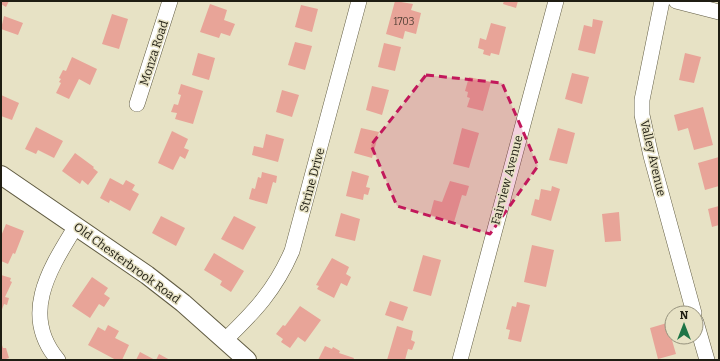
<svg xmlns="http://www.w3.org/2000/svg" width="720" height="361" font-family="Bitter,serif">
  <style>
    .building { fill: #e8a498 }
    .lines { fill: none; stroke-linecap: round; stroke-linejoin: round }
    .minor-casing { stroke: #615c43; stroke-width: 16 }
    .tertiary-casing { stroke: #615c43; stroke-width: 20 }
    .minor { stroke: #fff; stroke-width: 15 }
    .tertiary { stroke: #fff; stroke-width: 18 }
    .marked { fill: #c2185b; fill-opacity: 0.2; stroke: #c2185b; stroke-width: 3; stroke-dasharray: 8 5; stroke-linejoin: round }
    .labels { text-anchor: middle; dominant-baseline: central; stroke-width: 3; stroke-linejoin: round; paint-order: stroke }
    .number-label { font-size: 10px; fill: #513f34 }
    .street-label { font-size: 12px; fill: #1f1d13; stroke: #e7e2c5 }
  </style>
  <rect width="100%" height="100%" fill="#e7e2c5"/>
  <path class="building" d="M1 1H9L6 7 1 4Z
    M395 1 413 4 411 10 421 13 416 34 405 31 403 39 386 34Z
    M504 1H518L516 8 503 4Z
    M210 4 227 10 224 20 235 24 230 36 221 33 219 38 200 32Z
    M301 5 318 9 312 32 295 27Z
    M112 14 128 19 119 49 102 44Z
    M4 16 23 23 18 35 1 29Z
    M593 19 603 21 595 54 578 50 584 25 592 27Z
    M491 23 506 27 499 55 491 53 490 56 483 54 484 50 478 48 480 38 486 40Z
    M295 42 312 46 305 70 288 65Z
    M384 43 401 47 395 71 378 67Z
    M198 53 215 58 209 80 192 75Z
    M685 53 701 57 694 83 679 80Z
    M72 57 97 69 90 85 79 79 69 99 56 93 61 83 59 82 61 79 59 78 63 70 66 71Z
    M572 73 589 77 582 104 565 99Z
    M469 77 491 82 483 111 467 107 470 98 467 97 468 92 465 91Z
    M181 84 203 91 193 124 175 119 177 113 171 112 174 104 178 105 181 95 178 94Z
    M372 86 389 90 382 115 366 110Z
    M282 90 299 95 292 117 276 112Z
    M1 95 19 103 12 120 1 116Z
    M703 107 713 145 694 150 688 128 678 131 674 115Z
    M36 127 63 141 54 158 38 150 36 154 25 149Z
    M361 128 379 132 372 158 354 153Z
    M462 128 479 133 469 168 453 164Z
    M558 128 575 133 567 164 549 160Z
    M172 131 188 139 184 148 189 150 185 159 180 156 173 170 158 163Z
    M266 134 284 139 278 162 252 155 254 146 263 148Z
    M75 153 94 167 93 168 98 172 88 185 82 180 80 184 62 171Z
    M719 157 718 172 719 186 705 190 698 163Z
    M352 171 369 176 366 187 370 188 368 195 364 194 363 200 346 196Z
    M262 172 277 176 276 183 273 182 267 204 249 199 252 188 255 189 258 177 261 178Z
    M110 178 123 185 126 180 135 185 132 190 139 194 130 211 110 200 109 203 100 198Z
    M450 181 469 186 466 196 462 195 454 222 430 215 434 200 442 202Z
    M552 186 560 189 551 221 531 215 535 199 539 200 541 189 551 191Z
    M719 206V225L712 227 708 209Z
    M619 212 621 241 605 242 602 214Z
    M341 213 360 219 355 241 335 236Z
    M161 216 185 228 176 246 152 233Z
    M234 216 256 227 243 250 221 239Z
    M6 224 24 231 15 254 13 253 8 264 1 261V236Z
    M532 245 554 250 546 287 524 282Z
    M214 253 244 271 231 292 220 285 222 281 204 270Z
    M423 255 441 260 431 296 413 291Z
    M332 258 349 267 346 274 351 277 347 286 341 283 334 298 317 289 319 286 316 285Z
    M1 275 11 278 10 281 12 282 5 297 9 298 7 305 4 304 1 312Z
    M92 277 108 288 104 294 110 298 104 307 99 304 90 318 72 306Z
    M390 301 408 307 403 321 385 315Z
    M517 302 530 305 521 342 508 339 510 330 506 329 512 306 516 307Z
    M300 306 321 320 305 342 298 337 290 348 281 342 283 339 276 334 283 325 285 326Z
    M667 323 676 354 658 359 650 328Z
    M108 325 119 331 115 338 129 345 122 360H116L88 345 98 327 105 331Z
    M397 326 413 331 411 340 415 342 412 350 408 349 405 360H387Z
    M1 342 3 348H6L9 358 3 360H1Z
    M325 346 332 349 333 347 340 351 339 353 354 358 353 360H318Z
    M140 352 155 360H136Z
    M159 354 170 360H156Z"/>
  <g class="lines">
    <defs>
      <path id="minor" d="M662 1 642 100V115L651 156 694 313
        M676 1 719 12
        M137 104 170 1
        M696 322 707 360
        M225 340C255 311 275 290 292 251L359 1
        M58 360C19 314 51 267 76 226
        M460 360 556 1"/>
      <path id="tertiary" d="M1 175 147 275 183 303 247 360"/>
    </defs>
    <use href="#minor" class="minor-casing"/>
    <use href="#tertiary" class="tertiary-casing"/>
    <use href="#minor" class="minor"/>
    <use href="#tertiary" class="tertiary"/>
  </g>
  <path class="marked" d="M426 75 502 83 538 166 490 234 397 206 371 145Z"/>
  <g class="labels">
    <g class="number-label">
      <text x="404" y="22">1703</text>
    </g>
    <g class="street-label">
      <text transform="translate(154 53) rotate(-72)">Monza Road</text>
      <text transform="translate(653 158) rotate(77)">Valley Avenue</text>
      <text transform="translate(312 180) rotate(-75)">Strine Drive</text>
      <text transform="translate(507 180) rotate(-75)">Fairview Avenue</text>
      <text transform="translate(127 263) rotate(36)">Old Chesterbrook Road</text>
    </g>
  </g>
  <rect width="720" height="361" fill="none" stroke="#1f1d13" stroke-width="4"/>
  <g transform="translate(684 325)"><circle r="19" fill="#e7e2c5" stroke="#97937e"/>
  <path d="M0-3L7 15L0 10L-7 15Z" fill="#1e7446"/>
  <text y="-6" font-size="11" font-weight="bold" text-anchor="middle" fill="#1f1d13">N</text>
  </g>
</svg>
